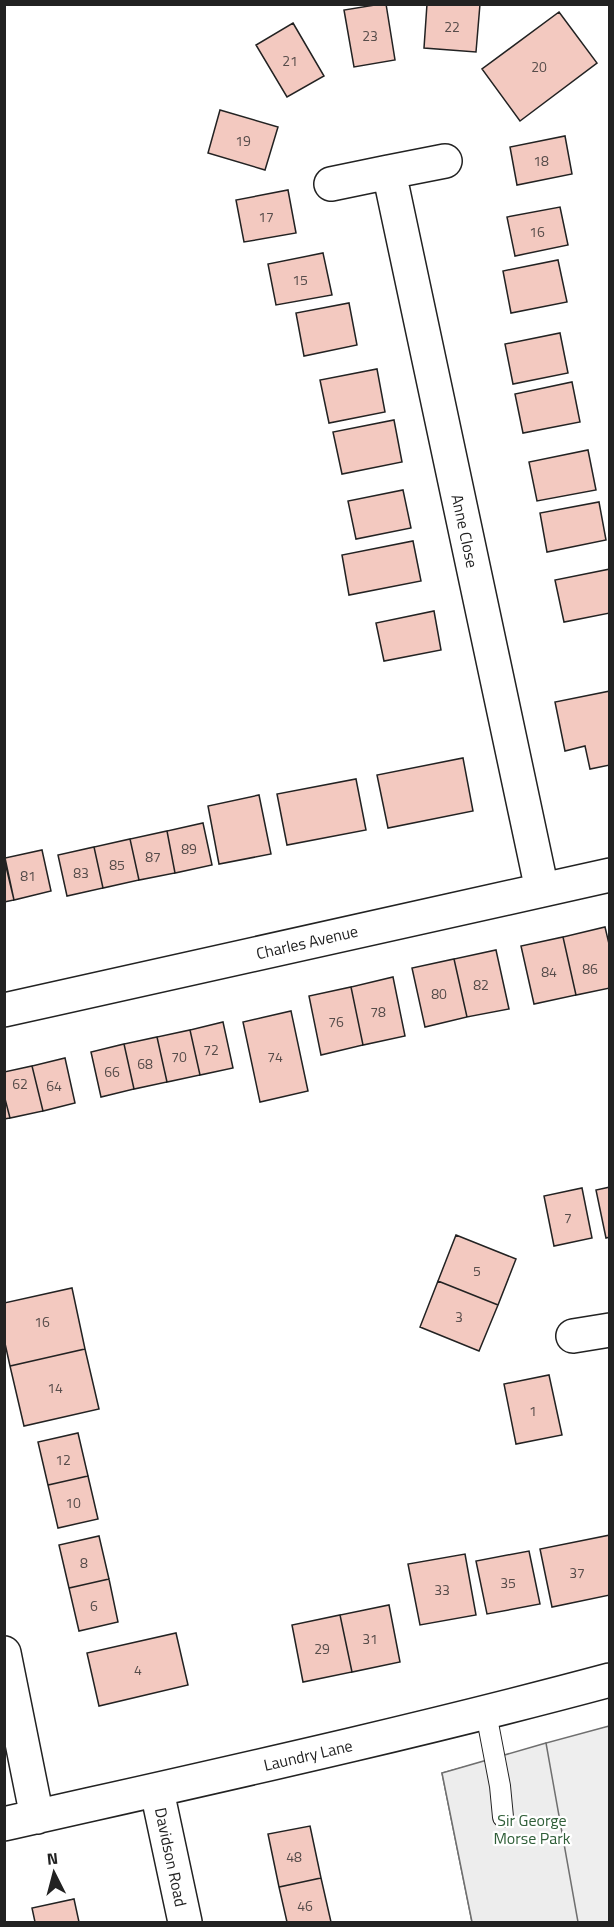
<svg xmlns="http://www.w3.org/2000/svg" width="614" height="1927" font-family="'Titillium Web',sans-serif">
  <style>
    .green { fill: #eee; stroke: #6f6f6f; stroke-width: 1.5 }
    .parking { fill: #ededed; stroke: #6f6f6f; stroke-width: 1.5 }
    .building { fill: #f3c9c0; stroke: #222; stroke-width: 1.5 }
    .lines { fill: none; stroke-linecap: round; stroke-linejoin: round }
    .lane-casing { stroke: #222; stroke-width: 22 }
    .street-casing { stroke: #222; stroke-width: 36 }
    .lane { stroke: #fff; stroke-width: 20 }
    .street { stroke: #fff; stroke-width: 33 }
    .labels { text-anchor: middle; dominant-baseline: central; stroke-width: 4.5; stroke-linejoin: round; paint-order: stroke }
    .number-label { font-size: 14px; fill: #564c4a }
    .street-label { font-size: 16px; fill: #222; stroke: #fff }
    .park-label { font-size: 16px; fill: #2f5e38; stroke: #fff }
  </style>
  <rect width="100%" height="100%" fill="#fff"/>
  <path class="green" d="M609 1726V1922H472L442 1773 546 1745V1743Z"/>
  <path class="parking" d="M546 1743 578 1922H472L442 1773Z"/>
  <path class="building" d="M381 4H386L395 60 354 67 344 10Z
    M427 4H480L476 52 424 48Z
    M559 12 597 63 520 121 482 69Z
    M293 23 324 76 287 97 256 45Z
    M220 110 278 127 265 170 208 153Z
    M565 136 572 174 517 185 510 147Z
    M288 190 296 233 244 242 236 200Z
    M560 207 568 245 515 256 507 217Z
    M323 253 332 295 276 305 268 264Z
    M558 260 567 302 511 313 503 271Z
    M349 303 357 345 304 356 296 313Z
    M560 333 568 373 513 384 505 344Z
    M377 369 385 412 329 423 320 380Z
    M572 382 580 422 523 433 515 394Z
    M394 420 402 462 342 474 333 432Z
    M588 450 596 490 537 501 529 462Z
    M403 490 411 528 356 539 348 501Z
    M599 502 606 540 547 552 540 513Z
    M413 541 421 581 349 595 342 555Z
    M610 569V613L564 622 555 580Z
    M434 611 441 650 384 661 376 623Z
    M610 691V765L590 769 585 746 565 751 555 702Z
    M463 758 473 811 388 828 377 775Z
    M356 779 366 830 287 845 277 794Z
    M259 795 271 854 219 864 208 806Z
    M203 823 212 865 175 873 167 831Z
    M167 831 175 873 139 880 130 839Z
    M130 839 139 880 103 888 94 847Z
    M94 847 103 888 67 896 58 855Z
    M42 850 51 891 14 900 5 858Z
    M4 858 14 900 4 902Z
    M605 927 610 948V988L576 995 563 937Z
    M563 937 576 995 534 1004 521 946Z
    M496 950 509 1009 467 1017 454 959Z
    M454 959 467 1017 425 1027 412 968Z
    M393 977 405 1036 363 1045 351 987Z
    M351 987 363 1045 321 1055 309 996Z
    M291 1011 308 1091 260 1102 243 1022Z
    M223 1022 233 1068 200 1075 190 1030Z
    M190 1030 200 1075 167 1082 157 1037Z
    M157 1037 167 1082 134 1089 124 1044Z
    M124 1044 134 1089 101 1097 91 1052Z
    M65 1058 75 1103 43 1111 32 1066Z
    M32 1066 43 1111 10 1118 4 1095V1072Z
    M4 1095 10 1118 4 1119Z
    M610 1187V1237L606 1238 596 1190Z
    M582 1188 592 1238 554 1246 544 1196Z
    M456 1235 516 1259 498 1305 438 1281Z
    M438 1281 498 1305 479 1351 420 1327Z
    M72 1288 85 1349 10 1366 4 1339V1303Z
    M85 1349 99 1409 24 1426 10 1366Z
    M549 1375 562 1435 516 1444 504 1384Z
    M78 1433 88 1476 48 1485 38 1442Z
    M88 1476 98 1519 58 1528 48 1485Z
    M610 1535V1595L552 1607 540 1549Z
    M99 1536 109 1579 69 1588 59 1545Z
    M529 1551 540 1604 487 1614 476 1561Z
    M465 1554 476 1615 420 1625 408 1564Z
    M109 1579 118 1622 79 1631 69 1588Z
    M389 1605 400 1662 352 1672 340 1615Z
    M340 1615 352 1672 303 1682 292 1625Z
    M176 1633 188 1685 99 1706 87 1653Z
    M310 1826 321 1878 279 1887 268 1834Z
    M321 1878 331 1922H287L279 1887Z
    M74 1899 79 1922H35L32 1908Z"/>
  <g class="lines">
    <defs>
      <path id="lane" d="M486 1713 500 1786 503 1817"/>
      <path id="street" d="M445 161 389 172 542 890
        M331 184 389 172
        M4 1010 610 875
        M573 1336 610 1330
        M4 1653 37 1817
        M157 1791 185 1922
        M4 1824C207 1778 409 1734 610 1680"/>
    </defs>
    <use href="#lane" class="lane-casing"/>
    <use href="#street" class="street-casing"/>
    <use href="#lane" class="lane"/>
    <use href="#street" class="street"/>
  </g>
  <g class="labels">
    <g class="number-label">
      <text x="452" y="26">22</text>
      <text x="370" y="35">23</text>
      <text x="290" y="60">21</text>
      <text x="539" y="66">20</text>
      <text x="243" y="140">19</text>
      <text x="541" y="160">18</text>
      <text x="266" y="216">17</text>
      <text x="537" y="231">16</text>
      <text x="300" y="279">15</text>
      <text x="189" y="848">89</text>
      <text x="153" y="856">87</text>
      <text x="117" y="864">85</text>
      <text x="81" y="872">83</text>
      <text x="28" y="875">81</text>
      <text x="590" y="968">86</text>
      <text x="549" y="971">84</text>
      <text x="481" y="984">82</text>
      <text x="439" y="993">80</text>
      <text x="378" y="1011">78</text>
      <text x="336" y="1021">76</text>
      <text x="211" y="1049">72</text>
      <text x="179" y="1056">70</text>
      <text x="275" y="1056">74</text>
      <text x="145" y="1063">68</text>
      <text x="112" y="1071">66</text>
      <text x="20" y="1083">62</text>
      <text x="54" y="1085">64</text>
      <text x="568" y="1217">7</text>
      <text x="477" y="1270">5</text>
      <text x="459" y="1316">3</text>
      <text x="42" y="1321">16</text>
      <text x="55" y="1387">14</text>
      <text x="533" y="1410">1</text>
      <text x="63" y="1459">12</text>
      <text x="73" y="1502">10</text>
      <text x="84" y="1562">8</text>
      <text x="577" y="1572">37</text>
      <text x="508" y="1582">35</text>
      <text x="442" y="1589">33</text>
      <text x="94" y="1605">6</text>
      <text x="370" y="1638">31</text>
      <text x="322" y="1648">29</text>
      <text x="138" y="1669">4</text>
      <text x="294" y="1856">48</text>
      <text x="305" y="1905">46</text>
    </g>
    <g class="street-label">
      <text transform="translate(465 531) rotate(78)">Anne Close</text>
      <text transform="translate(307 942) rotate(-13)">Charles Avenue</text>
      <text transform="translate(308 1755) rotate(-13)">Laundry Lane</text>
      <text transform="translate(171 1857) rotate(78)">Davidson Road</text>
    </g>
    <g class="park-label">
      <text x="532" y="1820">Sir George<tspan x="532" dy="18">Morse Park</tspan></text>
    </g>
  </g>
  <rect width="614" height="1927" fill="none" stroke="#222222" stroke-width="12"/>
  <g transform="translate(54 1873) rotate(354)" stroke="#ffffff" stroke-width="4.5" paint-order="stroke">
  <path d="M0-4.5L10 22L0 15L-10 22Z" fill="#222222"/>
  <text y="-9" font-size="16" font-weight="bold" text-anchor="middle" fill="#222222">N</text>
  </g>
</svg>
